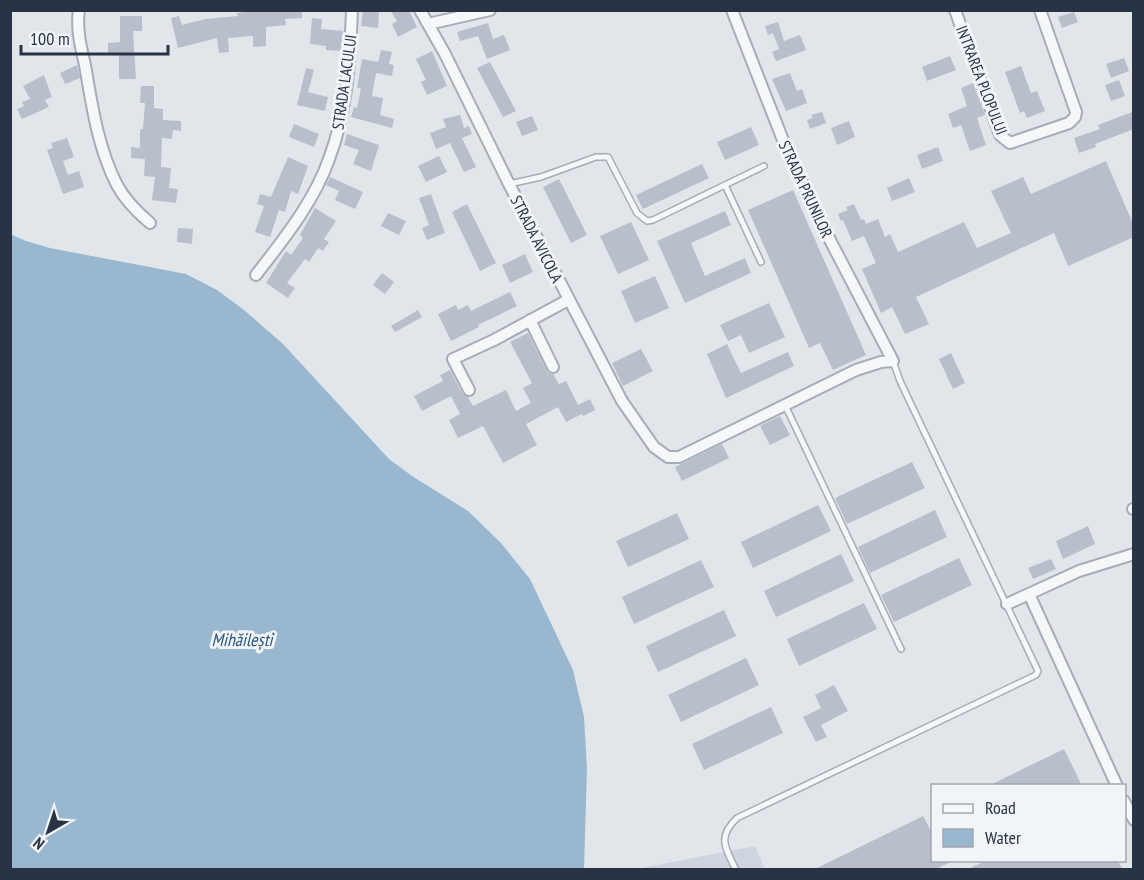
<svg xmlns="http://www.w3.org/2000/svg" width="1144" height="880" font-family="'PT Sans Narrow',sans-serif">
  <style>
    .built { fill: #cfd5de }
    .water { fill: #99b7cf }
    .building { fill: #b8bfca }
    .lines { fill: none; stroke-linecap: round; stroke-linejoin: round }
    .lane-casing { stroke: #a6adb6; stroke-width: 8 }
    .street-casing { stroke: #a6adb6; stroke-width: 14 }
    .lane { stroke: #f5f7f9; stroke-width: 5 }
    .street { stroke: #f5f7f9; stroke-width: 10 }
    .labels { text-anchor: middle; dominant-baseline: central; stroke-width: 6; stroke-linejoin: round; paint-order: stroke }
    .street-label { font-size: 16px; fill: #283445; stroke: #f1f5f8 }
    .water-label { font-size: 18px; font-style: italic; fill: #2d577e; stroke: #f1f5f8 }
  </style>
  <rect width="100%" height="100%" fill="#e1e6eb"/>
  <path class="built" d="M755 846 765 869 631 870Z"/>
  <path class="water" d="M10 234 26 241 50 248 186 274 217 290 244 310 283 344 389 459 412 476 468 511 501 543 530 579 573 670 584 717 587 768 584 869H11Z"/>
  <path class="building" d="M302 10V18L285 19 286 25 266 27V46L253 47V36L228 38 229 52 219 53 217 38 178 48 171 18 179 16 182 25 205 19 238 16 237 13 252 11Z
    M363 10 379 12 378 28 361 26Z
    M390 10H409L417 27 398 37 392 24 397 21Z
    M1074 12 1078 22 1062 28 1058 17Z
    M120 16H142V31H133L136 79H119V53H108V43L120 42Z
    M312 18 322 19 321 29 343 31 341 51 326 50V46L310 44Z
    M778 22 784 41 800 35 806 50 776 61 772 52 779 49 773 33 768 35 765 26Z
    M488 23 493 39 504 35 510 50 487 59 478 36 460 41 457 32Z
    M381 50 392 52 389 64 394 65 392 76 376 73 372 96 383 98 380 115 394 119 392 128 351 117 354 107 357 108 361 88H357L362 59 378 62Z
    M432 51 447 86 427 95 421 82 426 80 416 59Z
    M950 56 956 70 927 81 922 67Z
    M1124 58 1129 71 1111 78 1106 64Z
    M490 62 516 111 503 117 477 68Z
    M77 65 80 78 65 84 60 73Z
    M1021 66 1031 93 1037 91 1045 111 1027 118 1024 111 1020 113 1005 72Z
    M306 68 314 70 308 92 328 97 325 111 297 105Z
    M790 73 797 91 802 89 807 103 786 111 772 79Z
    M44 75 52 97 45 100 49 107 22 119 17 109 24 106 22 102 30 99 23 86Z
    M1119 80 1125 96 1111 101 1105 85Z
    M973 83 985 115 977 118 986 145 970 151 961 125 953 128 948 114 967 106 961 88Z
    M141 86H154V108L163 109V120L181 121V131L173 130 172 139 162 138 161 167 171 168 169 188 178 189 176 203 152 200 155 177 144 176 145 159 131 158V147L140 148V129H143L145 103H140Z
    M822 112 826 123 810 129 807 120 813 118 811 115Z
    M1132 112 1134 129 1095 144 1096 147 1079 153 1074 138 1100 129 1098 125Z
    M460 115 464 128 469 126 472 134 462 138 476 167 464 172 450 143 436 149 430 133 446 127 443 119Z
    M532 116 538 130 522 136 516 122Z
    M849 121 855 137 837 145 831 128Z
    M294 124 319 134 314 147 289 137Z
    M751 127 759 145 725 160 717 142Z
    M347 134 379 145 371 171 353 164 359 150 344 145Z
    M67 138 74 157 63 161 68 175 79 171 84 187 63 194 47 150 53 148 51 143Z
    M938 147 943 161 922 169 917 155Z
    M439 156 447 172 426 182 418 166Z
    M288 157 308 166 298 194 291 191 285 212 279 210 270 237 255 232 264 206 257 204 260 194 271 197Z
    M1106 161 1134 226V237L1068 266 1054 233 916 297 929 324 905 334 892 307 881 313 862 269 876 263 864 236 852 241 843 220 841 221 838 214 848 210 846 207 854 204 861 220 864 219 866 224 878 219 885 237 890 234 898 252 964 222 977 248 1011 233 991 191 1023 177 1031 194Z
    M702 164 709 178 643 209 636 195Z
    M330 177 363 192 355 209 335 200 339 191 326 185Z
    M909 178 915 192 892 201 887 188Z
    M559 179 587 235 571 243 543 187Z
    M793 190 866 355 833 370 820 343 809 348 748 210Z
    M431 194 445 233 427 240 422 228 429 225 419 198Z
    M467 204 496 263 480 271 452 212Z
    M315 208 336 221 324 239 329 242 323 251 318 248 309 262 305 259 287 283 295 288 288 298 266 283 286 251 291 255 303 238 300 235Z
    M725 211 731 225 691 243 705 276 745 258 751 273 685 303 657 241Z
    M388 213 406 221 399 235 381 226Z
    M631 222 649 260 618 274 600 236Z
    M178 228 193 229 192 244 177 242Z
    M525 254 533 272 510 283 502 265Z
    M382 273 394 282 385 294 373 285Z
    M655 276 669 308 635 323 621 291Z
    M510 292 517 306 478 325 479 327 451 341 438 314 456 305 458 310 468 305 471 311Z
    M769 303 785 337 749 353 741 335 728 341 720 325Z
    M418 310 422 317 395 332 391 326Z
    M528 333 548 373 553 374 559 384 566 381 578 405 590 399 595 410 583 416 582 414 566 422 558 407 526 424 537 445 503 463 483 426 458 438 449 420 460 414 451 396 422 411 414 396 443 381 440 375 450 370 462 393 468 397 473 406 506 390 516 411 531 403 523 388 532 383 510 342Z
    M727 344 741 373 788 352 794 366 726 398 707 354Z
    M641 349 653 371 623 386 612 363Z
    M951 353 965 383 953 389 939 359Z
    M780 416 790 435 770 445 760 426Z
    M722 444 729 458 682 481 675 467Z
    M912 462 925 488 847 524 835 498Z
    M818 505 831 531 753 568 741 542Z
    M935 510 947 537 870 573 858 547Z
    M677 513 689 539 628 567 616 541Z
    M1088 526 1095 544 1063 559 1056 541Z
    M841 554 854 581 776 617 764 591Z
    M959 558 972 585 894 622 881 595Z
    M1051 559 1056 569 1033 579 1028 568Z
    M701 560 714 587 634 624 622 597Z
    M864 603 877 629 799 666 787 639Z
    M724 610 736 636 658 672 646 646Z
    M746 658 759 685 681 722 668 695Z
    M834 685 848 711 821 725 827 737 816 742 803 717 821 708 815 695Z
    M771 707 783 733 704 770 692 744Z
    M1064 749 1082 786H988Z
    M923 816 933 835V861H953L934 870H813Z
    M985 861H1118L1123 870H966Z"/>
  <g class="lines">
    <defs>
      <path id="lane" d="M509 184 541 177 596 157H608L637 213 647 221 653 220 764 166
        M725 185 761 262
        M785 405 901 649
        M736 870C725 847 717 837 737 818L1036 675 1038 671 900 381 893 361"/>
      <path id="street" d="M79 10C76 28 81 48 85 65 92 106 98 148 117 185 125 200 137 212 150 223
        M420 10 445 54 509 184 622 401 654 447 668 457H679L856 370 881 362 893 361 830 240 788 153 732 10
        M955 10 1000 135 1010 143 1069 123 1075 117 1076 112 1040 10
        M428 24 490 10
        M256 275C283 240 314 202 329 159 347 112 350 61 352 10
        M530 320 553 367
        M469 390 453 359 494 340 568 300
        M1133 509H1134
        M1029 594 1117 786
        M1007 604 1079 571 1134 554
        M1124 801 1134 820"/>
    </defs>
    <use href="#lane" class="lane-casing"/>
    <use href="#street" class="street-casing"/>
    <use href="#lane" class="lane"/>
    <use href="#street" class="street"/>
  </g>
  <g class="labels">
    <g class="street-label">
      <text transform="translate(982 80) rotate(69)">INTRAREA PLOPULUI</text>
      <text transform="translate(344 82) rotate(-82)">STRADA LACULUI</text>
      <text transform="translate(806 189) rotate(65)">STRADA PRUNILOR</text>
      <text transform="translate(537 239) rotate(63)">STRADA AVICOLA</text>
    </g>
    <g class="water-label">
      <text x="242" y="639">Mihăilești</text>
    </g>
  </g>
  <rect width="1144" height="880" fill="none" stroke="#283445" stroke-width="24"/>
  <rect x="931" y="784" width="195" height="78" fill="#f1f5f8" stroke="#a1a8b0" stroke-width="1.5"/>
  <rect x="943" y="804" width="30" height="9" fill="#f5f7f9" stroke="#a1a8b0" stroke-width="1.5"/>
  <text x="985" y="814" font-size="18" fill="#283445">Road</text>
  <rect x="943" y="829" width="30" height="18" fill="#99b7cf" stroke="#a1a8b0" stroke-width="1.5"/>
  <text x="985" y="844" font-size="18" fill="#283445">Water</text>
  <g transform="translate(48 832) rotate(219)" stroke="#f1f5f8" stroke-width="4.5" paint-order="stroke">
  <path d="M0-4.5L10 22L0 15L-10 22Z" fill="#283445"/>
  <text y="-9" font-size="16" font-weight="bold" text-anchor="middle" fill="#283445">N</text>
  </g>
  <path d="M21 45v9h147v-9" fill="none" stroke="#283445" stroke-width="3"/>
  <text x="30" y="45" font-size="18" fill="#283445" stroke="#f1f5f8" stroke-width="4.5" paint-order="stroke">100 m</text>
</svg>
